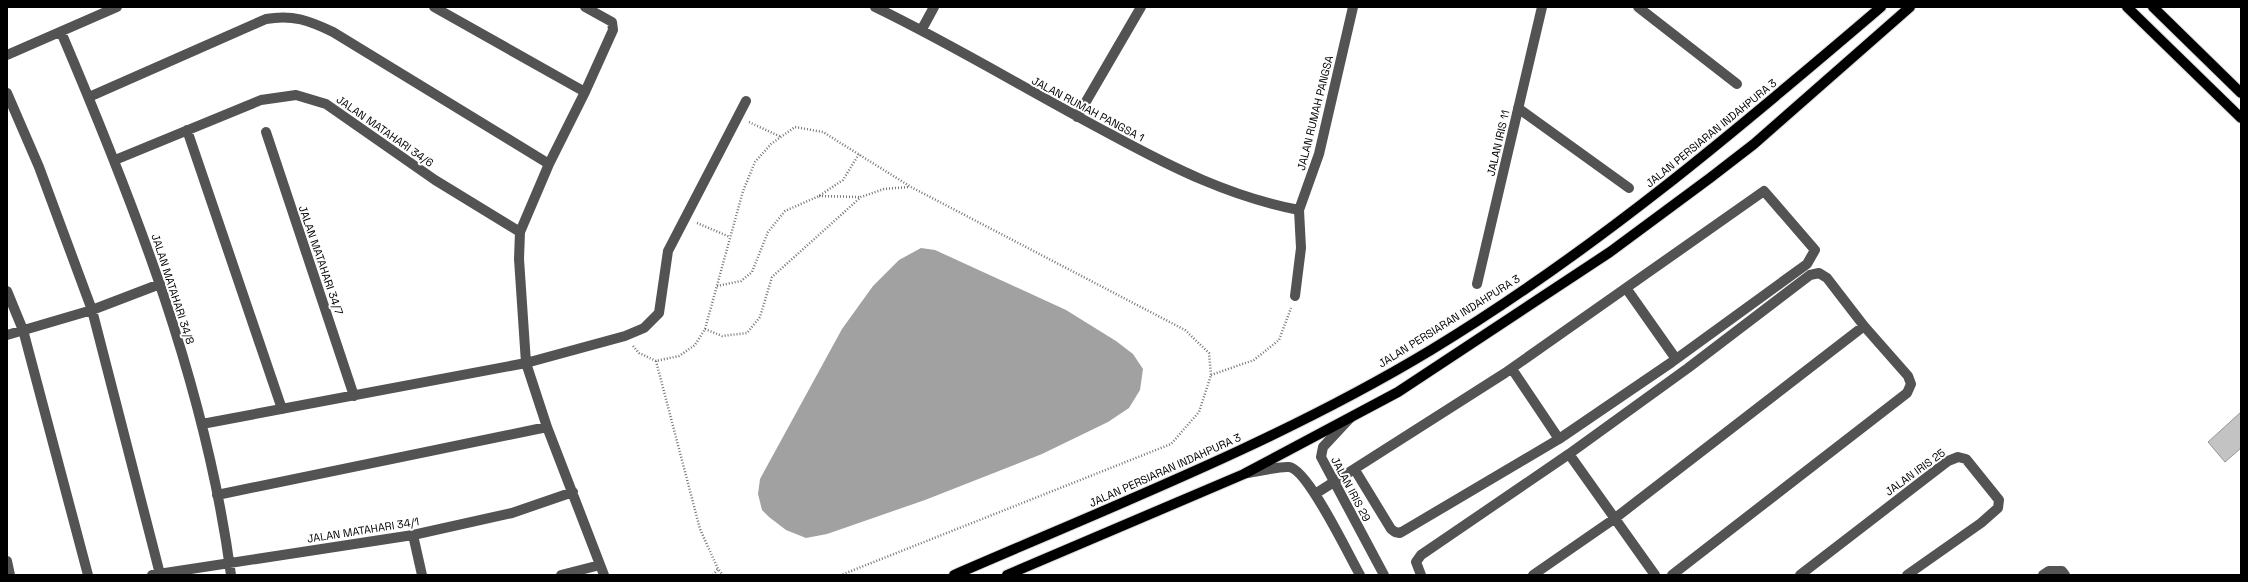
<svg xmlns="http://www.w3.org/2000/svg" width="2248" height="582" font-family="'Space Grotesk',sans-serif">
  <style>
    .water { fill: #a1a1a1 }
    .building { fill: #c3c3c3; stroke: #979797 }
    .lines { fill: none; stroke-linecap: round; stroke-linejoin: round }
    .major-casing { stroke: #dbdbdb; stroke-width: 12 }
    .path { stroke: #757575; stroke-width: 2.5; stroke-dasharray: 1 2; stroke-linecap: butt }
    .minor { stroke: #535353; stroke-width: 10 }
    .major { stroke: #000; stroke-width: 10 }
    .labels { text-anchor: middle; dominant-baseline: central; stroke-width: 4; stroke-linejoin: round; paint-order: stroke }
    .street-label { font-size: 11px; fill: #000; stroke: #fff }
  </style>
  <rect width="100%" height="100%" fill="#fff"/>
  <path class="water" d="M921 248 935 250 1066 310 1116 341 1133 354 1143 369 1140 390 1129 408 1108 422 1042 454 925 500 827 534 806 538 786 530 769 517 762 510 758 494 760 479 842 329 873 286 899 260Z"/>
  <path class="building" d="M2241 412V448L2225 462 2208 442Z"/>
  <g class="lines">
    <defs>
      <path id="major" d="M2127 7 2241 118
        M2153 7 2241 93
        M954 575C1115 505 1280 441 1431 350 1593 252 1737 130 1881 7
        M1007 575 1244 474 1398 392 1610 252 1710 178 1754 144 1910 7"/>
    </defs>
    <use href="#major" class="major-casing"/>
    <path class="path" d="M749 122 781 137
      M819 196 860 197
      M697 223 730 237
      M717 286 741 281 752 272 768 232 785 211 819 196 843 180 859 154
      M705 329 722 336 747 333 760 317 772 277 861 197 884 189 909 187
      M633 346 639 353 656 361 679 356 695 345 705 329 743 191 755 162 771 144 795 127 823 132 911 187 1185 330 1209 353 1211 375 1199 412 1171 444 841 575
      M656 361 700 529 718 569 723 575
      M1211 375 1254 360 1279 340 1291 308
      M713 575 718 569"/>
    <path class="minor" d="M434 7 585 92
      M875 7C956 46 1032 93 1112 135 1173 168 1231 197 1299 210
      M1638 7 1737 84
      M922 29 934 7
      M61 32C135 206 206 386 231 575
      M7 55 117 7
      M7 93 39 167 92 310 160 574
      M89 97 266 19C293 14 310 21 333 32L549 164
      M1518 108 1629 188
      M1077 117 1141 7
      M187 130 282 409
      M266 132 354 396
      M115 160 261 100 296 95 326 104 435 180 520 232
      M1477 284 1542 7
      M1626 288 1676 359
      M7 291 23 330 88 575
      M1295 296 1301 248 1299 210 1319 154 1353 7
      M7 335 92 310 160 284
      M1512 369 1559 439
      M1350 418 1323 447 1321 457 1384 575
      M202 424 526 363 519 259 520 232 549 164 585 92 613 30 612 22 585 7
      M1569 454 1655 575
      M1247 473C1258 472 1279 466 1289 467 1308 469 1349 556 1360 575
      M1315 494 1505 373 1764 191 1815 250 1807 264 1672 362 1559 439 1400 533 1395 532 1391 529 1355 470
      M217 495 547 427
      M413 535 422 575
      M7 561 10 575
      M152 575 413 535 512 513 573 492
      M561 575 600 565
      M604 575 547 427 526 363 625 336 644 328 659 313 668 251 746 101
      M1421 575 1416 562 1421 555 1569 454 1688 368 1810 275 1819 273 1827 278 1864 326 1908 376 1911 384 1907 393 1672 575
      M1533 575 1614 519 1864 326
      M1800 575 1948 461 1958 457 1966 459 1999 500 1998 508 1981 523 1907 575
      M2043 575 2049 571H2062L2065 575"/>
    <use href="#major" class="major"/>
  </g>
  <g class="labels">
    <g class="street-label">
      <text transform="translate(1088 109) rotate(28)">JALAN RUMAH PANGSA 1</text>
      <text transform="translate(1315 113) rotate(-76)">JALAN RUMAH PANGSA</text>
      <text transform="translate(385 131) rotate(35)">JALAN MATAHARI 34/6</text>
      <text transform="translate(1711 133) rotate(-39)">JALAN PERSIARAN INDAHPURA 3</text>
      <text transform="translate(1498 143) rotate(-77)">JALAN IRIS 11</text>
      <text transform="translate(321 260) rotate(71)">JALAN MATAHARI 34/7</text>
      <text transform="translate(173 289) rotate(72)">JALAN MATAHARI 34/8</text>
      <text transform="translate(1449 321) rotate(-32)">JALAN PERSIARAN INDAHPURA 3</text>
      <text transform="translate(1165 470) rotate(-24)">JALAN PERSIARAN INDAHPURA 3</text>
      <text transform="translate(1915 472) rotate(-36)">JALAN IRIS 25</text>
      <text transform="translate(1351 489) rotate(62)">JALAN IRIS 29</text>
      <text transform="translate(363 530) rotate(-9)">JALAN MATAHARI 34/1</text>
    </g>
  </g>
  <rect width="2248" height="582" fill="none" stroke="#000000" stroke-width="16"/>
</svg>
